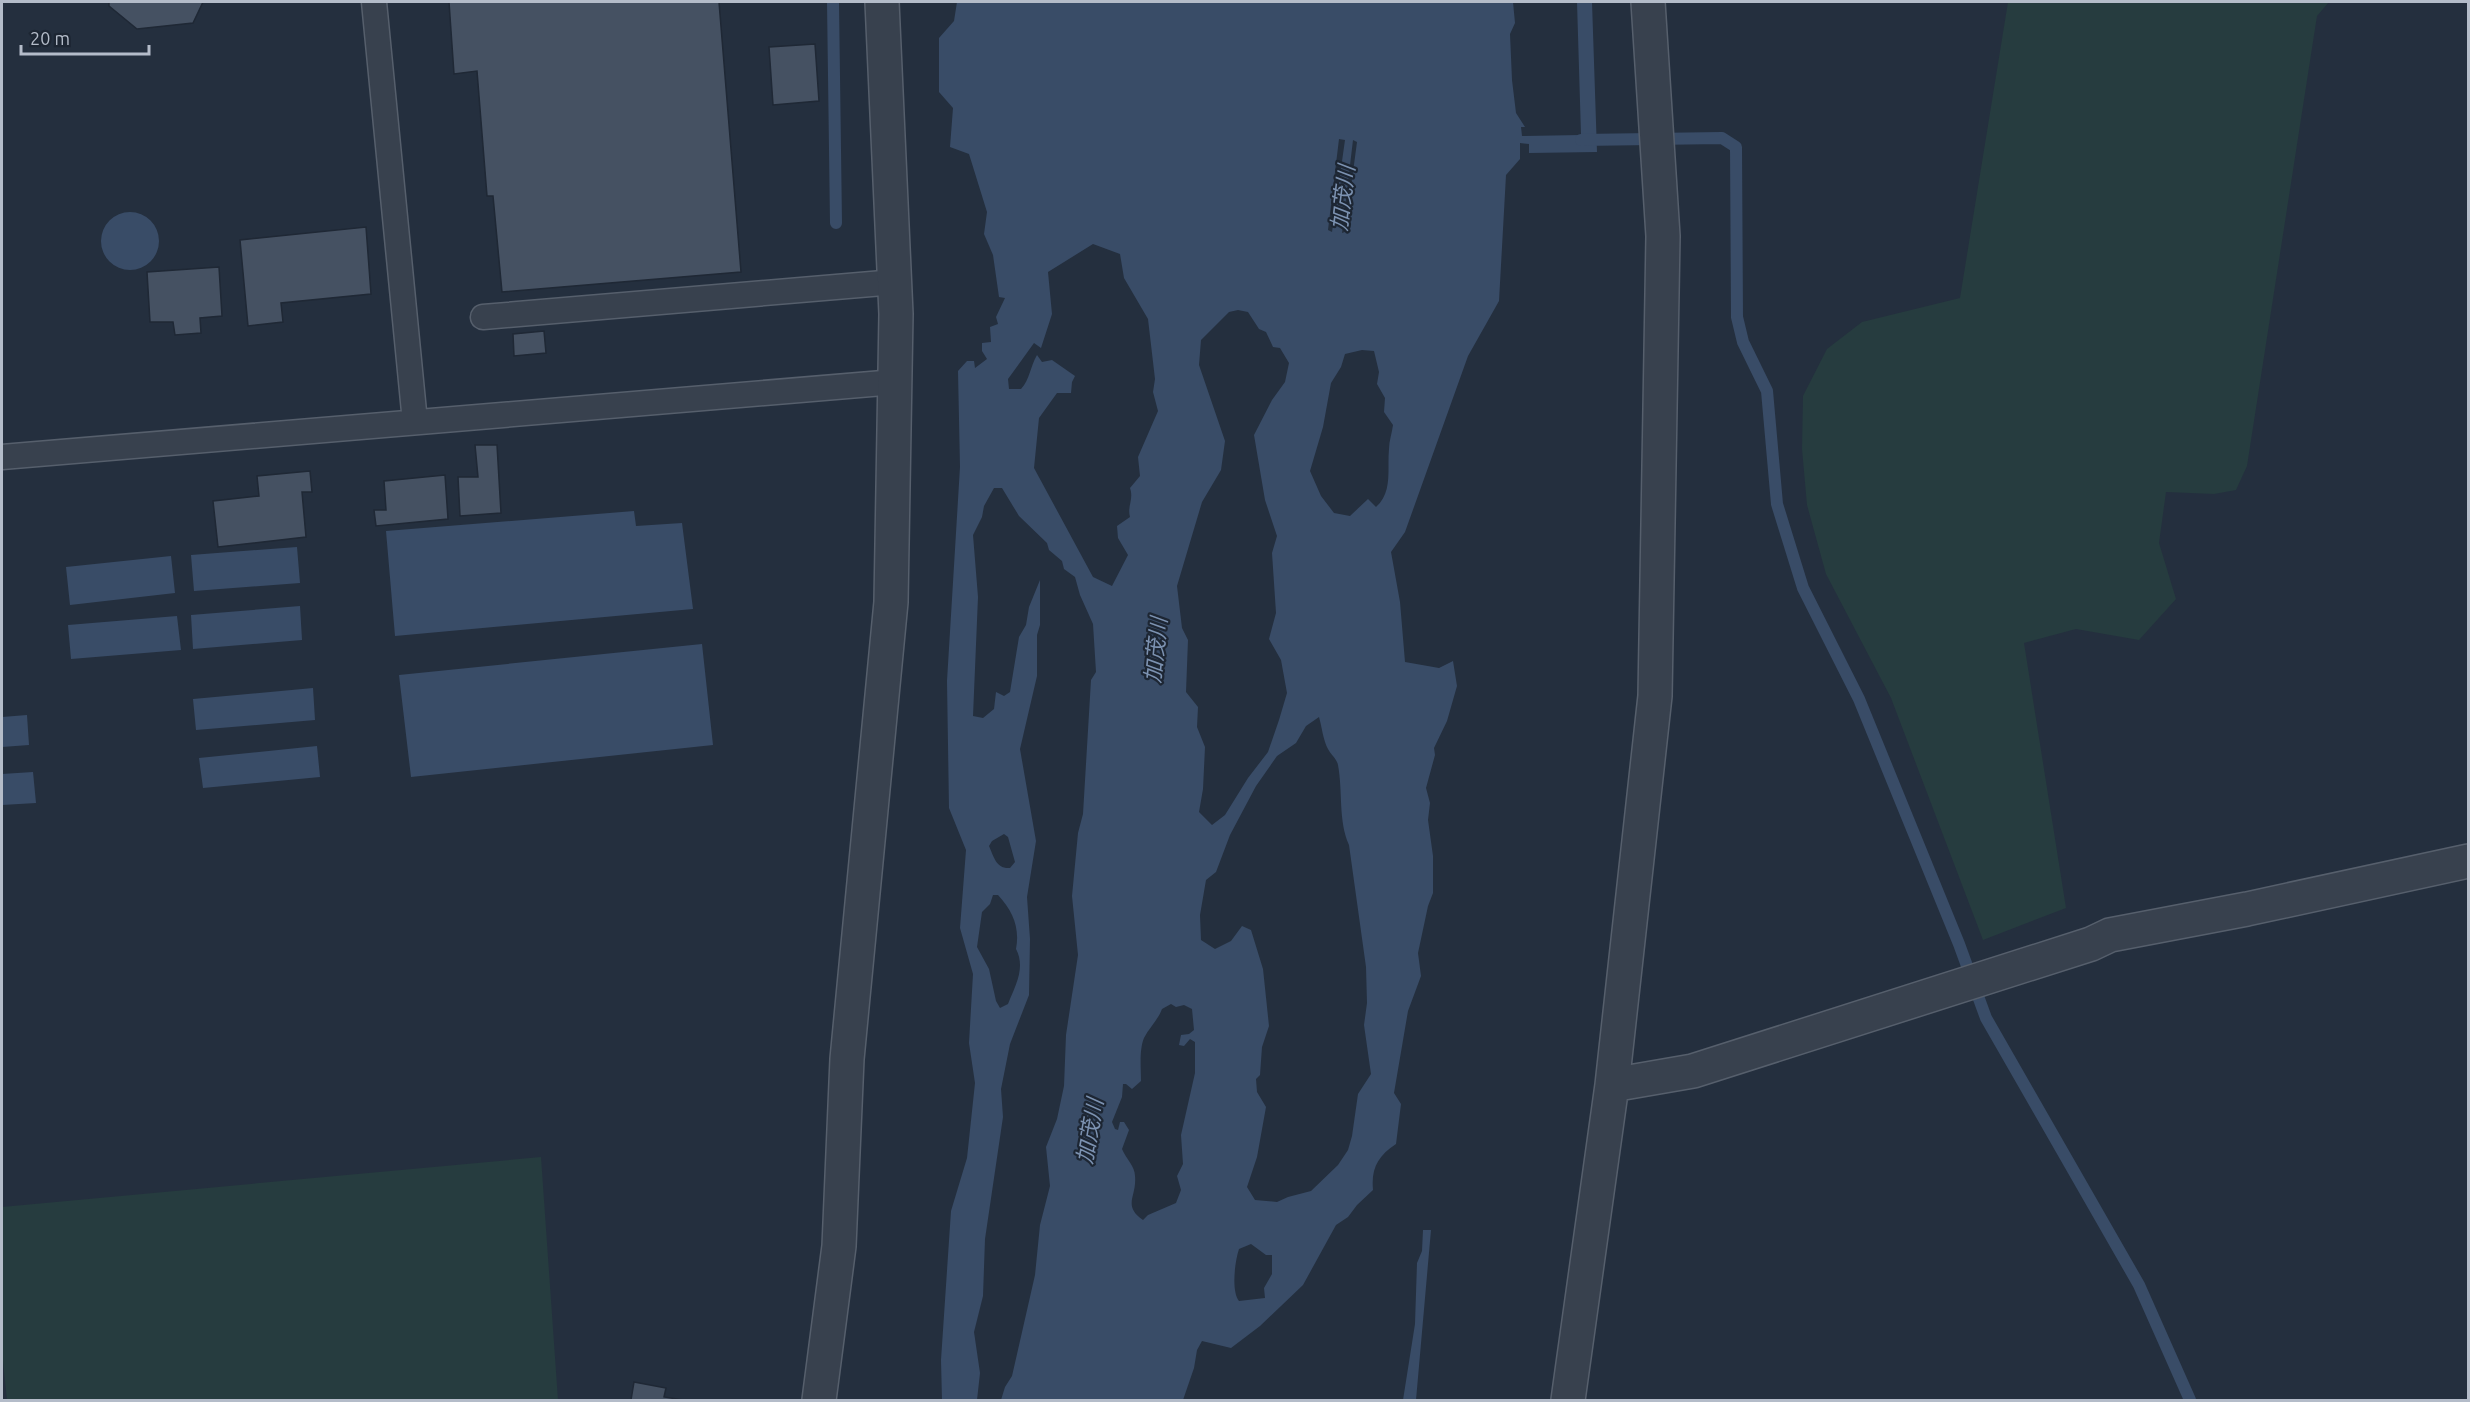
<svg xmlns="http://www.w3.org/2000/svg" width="2470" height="1402" font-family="Ubuntu,'Noto Sans JP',sans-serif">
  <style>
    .green { fill: #263c3f }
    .water { fill: #394c67; fill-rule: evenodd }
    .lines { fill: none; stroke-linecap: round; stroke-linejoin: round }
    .stream { stroke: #394c67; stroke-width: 12 }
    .building { fill: #455162; stroke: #1f2835; stroke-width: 1.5 }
    .lane-casing { stroke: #565f6c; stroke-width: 27 }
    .street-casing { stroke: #565f6c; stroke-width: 36 }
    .lane { stroke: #38414e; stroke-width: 24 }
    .street { stroke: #38414e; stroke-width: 33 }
    .labels { text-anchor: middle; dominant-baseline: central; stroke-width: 4.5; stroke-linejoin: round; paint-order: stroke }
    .water-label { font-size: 22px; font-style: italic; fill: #7c92b1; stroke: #1d2633 }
  </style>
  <rect width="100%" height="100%" fill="#242f3e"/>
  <path class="green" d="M2008 2H2329L2317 16 2247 466 2236 490 2214 494 2166 492 2159 543 2176 599 2139 640 2076 629 2024 643 2066 908 1983 940 1891 698 1826 574 1807 505 1802 449 1803 396 1827 349 1862 322 1960 298Z
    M541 1157 558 1400H7L2 1352V1207Z"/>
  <path class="water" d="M957 2H1513L1515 23 1510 34 1512 80 1516 113 1525 127H1521L1522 136 1581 135 1577 2H1592L1597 152 1529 153V144L1520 143V159L1506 175 1499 301 1468 356 1405 532 1391 552 1400 602 1405 662 1439 668 1453 661 1457 686 1447 721 1434 748 1435 755 1426 788 1430 803 1428 820 1433 856V893L1428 906 1418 953 1421 976 1408 1011 1394 1093 1401 1104 1396 1144C1378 1156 1371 1168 1373 1190L1357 1205 1348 1217 1336 1225 1303 1285 1260 1326 1231 1348 1202 1341 1197 1350 1194 1368 1183 1400H1001L1005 1387 1012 1376 1035 1275 1040 1225 1050 1186 1046 1147 1057 1119 1064 1086 1066 1035 1078 955 1072 896 1078 833 1083 814 1091 680 1096 672 1093 624 1080 595 1075 577 1064 569 1062 561 1049 550 1047 543 1019 516 1002 488H994L984 506 982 517 973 535 978 597 973 716 983 718 994 709 996 692 1004 696 1010 692 1019 637 1026 625 1029 607 1040 580V625L1037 635V676L1020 749 1036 841 1027 897 1030 939 1029 995 1010 1044 1001 1089 1003 1117 985 1239 983 1296 974 1332 980 1373 977 1400H942L941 1360 951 1211 967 1158 975 1083 969 1043 973 974 960 928 966 850 949 808 947 681 960 467 958 371 967 361H974L975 368 987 359 982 351V343L991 342 990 327 998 324 996 317 1005 298 999 297 993 255 984 234 987 212 969 154 950 147 953 108 939 92V38L954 21ZM1339 139 1345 140 1332 232 1328 230ZM1353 140 1357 142 1345 232 1342 233ZM1093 244 1120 254 1124 278 1148 319 1155 379 1153 392 1158 411 1138 457 1140 476 1130 488C1134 499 1127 506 1130 517L1117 526 1118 538 1128 555 1112 586 1093 577 1034 468 1039 418 1057 393H1071L1072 382 1075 376 1052 360 1042 362 1037 355C1030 367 1030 379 1021 389H1009L1008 379 1034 343 1041 348 1052 314 1048 272ZM1238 310 1248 312 1259 329 1266 332 1273 347 1280 348 1289 363 1285 382 1272 400 1254 435 1265 500 1277 536 1272 553 1276 613 1269 639 1281 660 1287 693 1279 720 1268 752 1248 778 1225 815 1212 825 1199 812 1203 789 1205 747 1197 727 1198 707 1186 692 1188 640 1182 628 1177 586 1202 502 1221 470 1225 441 1199 365 1201 340 1229 312ZM1362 350 1374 351 1379 372 1377 384 1385 398 1384 412 1393 425C1392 433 1389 441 1389 449 1387 469 1393 492 1376 507L1368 499 1350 516 1334 513 1321 496 1310 471 1323 427 1331 383 1341 367 1345 354ZM1319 717C1322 727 1323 740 1328 749 1331 755 1337 759 1338 765 1343 792 1338 820 1349 845L1366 967 1367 1003 1364 1025 1371 1074 1358 1094 1352 1136 1348 1150 1338 1165 1311 1191 1288 1197 1277 1202 1255 1200 1247 1187 1257 1157 1266 1107 1257 1092 1256 1079 1260 1075 1262 1047 1269 1026 1263 969 1251 930 1242 926 1231 941 1215 949 1201 940 1200 915 1206 880 1216 872 1230 835 1256 786 1277 756 1296 743 1306 726ZM1004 834 1008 837 1015 862 1010 868C996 869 994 857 989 846L992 841ZM993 895H998C1013 911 1020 928 1016 949 1026 968 1015 986 1008 1004L1000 1008 996 1001 989 969 977 947 982 912 990 904ZM1171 1004 1176 1007 1184 1005 1192 1009 1194 1030 1189 1034 1181 1035 1179 1045 1184 1046 1190 1039 1195 1042V1073L1181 1135 1183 1164 1177 1176 1181 1190 1176 1203 1148 1215 1143 1220C1122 1205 1137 1197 1135 1176 1135 1166 1126 1159 1122 1149L1129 1130 1124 1122H1120L1118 1130 1115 1129 1112 1122 1122 1097 1123 1084H1126L1132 1089 1141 1081C1141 1068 1139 1050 1144 1038 1149 1028 1158 1020 1162 1009ZM1251 1244 1266 1255H1272V1274L1264 1288 1265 1298 1239 1301C1231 1291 1235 1261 1239 1249Z
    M101 241a29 29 0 1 1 58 0a29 29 0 1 1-58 0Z
    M634 511 636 526 682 523 693 609 395 636 386 531Z
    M297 547 300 583 194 591 191 555Z
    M171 556 175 593 70 605 66 567Z
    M300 606 302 640 193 649 191 615Z
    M177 616 181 650 71 659 68 625Z
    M702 644 713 745 411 777 399 675Z
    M313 688 315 720 196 730 193 699Z
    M27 715 29 745 2 747V717Z
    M317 746 320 777 203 788 199 758Z
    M33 772 36 803 2 805V774Z
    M1423 1230H1431L1416 1400H1403L1415 1324 1417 1263 1422 1251Z"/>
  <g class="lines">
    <path class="stream" d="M833 2 836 223
      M1581 140 1722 138 1736 147 1737 317 1743 342 1767 391 1777 504 1803 588 1859 699 1959 944 1986 1018 2139 1285 2190 1400"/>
  </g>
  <path class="building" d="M109 2H203L193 23 137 29 109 6Z
    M449 2H719L741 272 502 292 493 196H487L477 71 454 74Z
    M815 44 819 101 773 105 769 47Z
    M366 227 371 294 281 303 283 322 248 326 240 240Z
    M219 267 222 316 200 318 201 333 175 335 173 322H150L147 272Z
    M544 331 546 353 514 356 513 334Z
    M475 445H497L501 513 460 516 458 477H478Z
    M310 471 312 492H302L306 537 218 547 213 501 259 496 257 476Z
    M445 475 448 519 376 526 374 510H386L384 481Z
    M634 1382 666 1388 664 1397 683 1400H631Z"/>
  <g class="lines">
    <defs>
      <path id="lane" d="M374 2 415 422
        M483 317 895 282
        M2 457 895 382"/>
      <path id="street" d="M1612 1085 1693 1071 2091 944 2110 935 2247 909 2468 861
        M819 1400 839 1246 847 1059 891 602 896 314 882 2
        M1568 1400 1612 1085 1655 696 1663 236 1648 2"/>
    </defs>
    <use href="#lane" class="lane-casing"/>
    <use href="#street" class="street-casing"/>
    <use href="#lane" class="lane"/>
    <use href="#street" class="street"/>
  </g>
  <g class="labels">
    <g class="water-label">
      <text transform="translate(1342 198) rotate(-83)">加茂川</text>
      <text transform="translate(1155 650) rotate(-84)">加茂川</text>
      <text transform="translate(1089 1131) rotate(-80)">加茂川</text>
    </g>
  </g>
  <rect width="2470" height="1402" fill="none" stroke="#b4bcc9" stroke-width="6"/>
  <path d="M21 45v9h128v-9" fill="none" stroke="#b4bcc9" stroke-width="3"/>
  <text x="30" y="45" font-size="18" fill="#b4bcc9" stroke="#1d2633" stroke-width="4.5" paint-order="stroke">20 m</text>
</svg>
